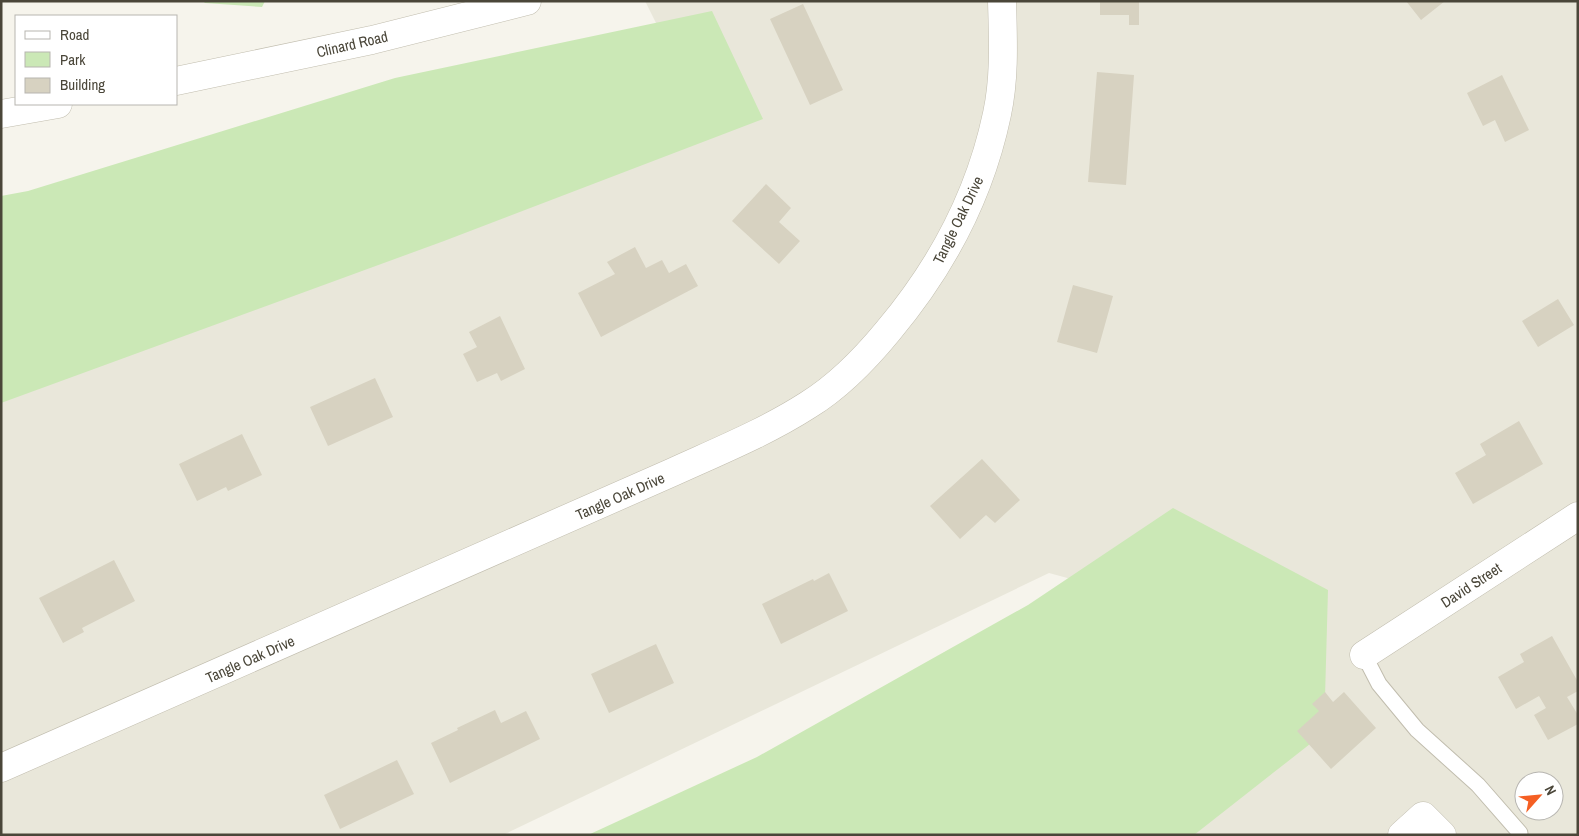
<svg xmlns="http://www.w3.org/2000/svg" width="1579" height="836" font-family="'Archivo Narrow',sans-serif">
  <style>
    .residential { fill: #e9e7da; fill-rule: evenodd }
    .green { fill: #cbe8b6 }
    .building { fill: #d7d2c1 }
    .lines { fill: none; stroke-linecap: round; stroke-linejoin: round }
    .lane-casing { stroke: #c1bdae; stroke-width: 17 }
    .street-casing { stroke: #c1bdae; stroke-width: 29 }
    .lane { stroke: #fff; stroke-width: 15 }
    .street { stroke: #fff; stroke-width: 28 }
    .labels { text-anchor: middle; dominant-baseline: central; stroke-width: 4.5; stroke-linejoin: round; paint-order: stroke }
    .street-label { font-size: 15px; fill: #4a4639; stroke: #fff }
  </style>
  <rect width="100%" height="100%" fill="#f6f4ec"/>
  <path class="residential" d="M645 1H1578V835H1036L1278 635 1049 573 503 835H1V368L692 95ZM1524 781H1554V811H1524Z"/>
  <path class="green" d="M203 1H265L262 7 205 3Z
    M712 11 763 119 444 241 1 403V196L28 191 395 78Z
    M1173 508 1328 590 1324 733 1194 835H588L757 757 1028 605Z"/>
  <path class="building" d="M1100 1H1139V25H1129V15H1100Z
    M1406 1H1445L1421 20Z
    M803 4 843 90 810 105 770 19Z
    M1097 72 1134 75 1126 185 1088 182Z
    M1502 75 1529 130 1505 142 1495 120 1483 126 1467 93Z
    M766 184 791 208 779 222 800 241 779 264 732 221Z
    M635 247 646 268 662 260 669 273 686 264 698 286 601 337 578 293 615 274 607 262Z
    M1073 285 1113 296 1097 353 1057 342Z
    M1558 299 1574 325 1538 347 1522 321Z
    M500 316 525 369 501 381 497 373 477 382 463 354 477 347 469 332Z
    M375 378 393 417 328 446 310 407Z
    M1519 421 1543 464 1473 504 1455 473 1486 455 1480 444Z
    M242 434 262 475 228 491 226 487 197 501 179 464Z
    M982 459 1020 500 995 523 986 515 960 539 930 506Z
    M114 560 135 601 82 628 84 632 63 643 39 598Z
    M829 573 848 611 781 644 762 604 813 579 814 581Z
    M1552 636 1578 682V691L1567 697 1578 715V724L1548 740 1534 715 1546 708 1539 696 1516 709 1498 677 1524 662 1520 654Z
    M656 644 674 683 609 713 591 674Z
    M1325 692 1333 702 1344 692 1376 728 1331 769 1297 731 1319 711 1312 704Z
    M495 710 501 723 526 711 540 739 450 783 431 743 458 730 457 728Z
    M397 760 414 794 340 829 324 795Z"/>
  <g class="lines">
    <defs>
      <path id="lane" d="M1364 655 1379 684 1417 730 1478 785 1520 833"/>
      <path id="street" d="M176 81 372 40 527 1
        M1 114 58 104
        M1364 655 1578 516
        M1 768 673 472C719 451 766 432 808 405 839 386 865 359 888 331 941 268 980 195 997 114 1005 77 1003 39 1002 1
        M1402 835 1423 816 1442 835"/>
    </defs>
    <use href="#lane" class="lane-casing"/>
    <use href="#street" class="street-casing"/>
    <use href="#lane" class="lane"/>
    <use href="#street" class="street"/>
  </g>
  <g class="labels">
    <g class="street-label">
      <text transform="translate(352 44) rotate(-13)">Clinard Road</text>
      <text transform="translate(958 220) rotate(-64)">Tangle Oak Drive</text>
      <text transform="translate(620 496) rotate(-24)">Tangle Oak Drive</text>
      <text transform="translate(1471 585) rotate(-33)">David Street</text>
      <text transform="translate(250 659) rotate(-24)">Tangle Oak Drive</text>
    </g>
  </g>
  <rect width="1579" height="836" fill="none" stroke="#4a4639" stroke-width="5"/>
  <rect x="15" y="15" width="162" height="90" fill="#ffffff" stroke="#b7b5b0"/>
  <rect x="25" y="31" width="25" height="8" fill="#ffffff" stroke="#b7b5b0"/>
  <text x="60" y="40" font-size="15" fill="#4a4639">Road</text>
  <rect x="25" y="52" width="25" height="15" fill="#cbe8b6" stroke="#b7b5b0"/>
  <text x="60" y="65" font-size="15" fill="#4a4639">Park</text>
  <rect x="25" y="78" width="25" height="15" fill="#d7d2c1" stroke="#b7b5b0"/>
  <text x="60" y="90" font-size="15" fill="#4a4639">Building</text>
  <g transform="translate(1539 796) rotate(63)"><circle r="24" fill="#ffffff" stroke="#b7b5b0"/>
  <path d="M0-4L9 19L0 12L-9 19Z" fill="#f55f23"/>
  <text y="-8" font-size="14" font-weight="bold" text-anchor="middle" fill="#4a4639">N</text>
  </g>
</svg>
